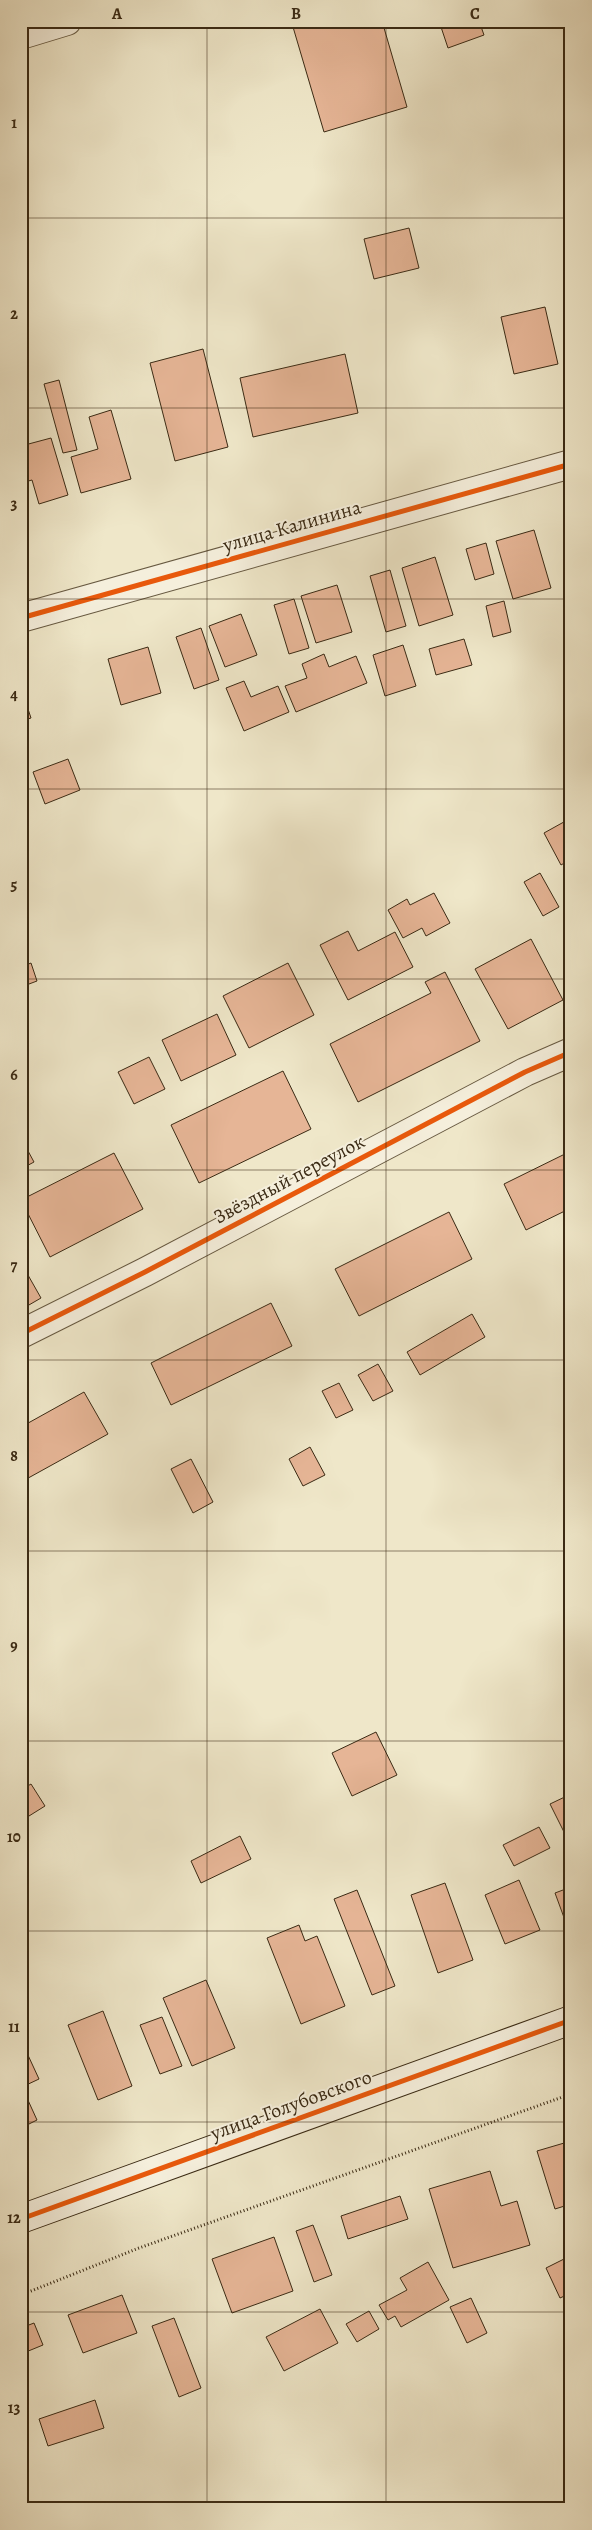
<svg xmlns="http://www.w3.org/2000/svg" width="592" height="2530" font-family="Alegreya,serif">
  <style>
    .building { fill: #e6b596; stroke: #3a2a14 }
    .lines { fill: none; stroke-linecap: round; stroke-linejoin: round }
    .street-casing { stroke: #675941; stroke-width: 30 }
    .secondary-casing { stroke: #3a2a14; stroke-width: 30 }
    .path { stroke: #3a2a14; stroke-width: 3; stroke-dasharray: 1 2.5; stroke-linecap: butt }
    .street { stroke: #f5efdc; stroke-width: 28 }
    .secondary { stroke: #f5efdc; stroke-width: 28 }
    .cycleway-casing { stroke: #f5efdc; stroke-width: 8 }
    .cycleway { stroke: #e8590c; stroke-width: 5 }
    .grid { fill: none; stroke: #3a2a14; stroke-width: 1; stroke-opacity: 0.55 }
    .labels { text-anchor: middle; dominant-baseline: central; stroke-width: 4; stroke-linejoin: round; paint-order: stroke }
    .street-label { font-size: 20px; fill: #3a2a14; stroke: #f5efdc }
    .neatline { fill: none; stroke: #3a2a14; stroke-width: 2 }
    .grid-label { font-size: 16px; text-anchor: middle; font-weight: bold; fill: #3a2a14 }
  </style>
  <rect width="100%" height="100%" fill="#efe7c9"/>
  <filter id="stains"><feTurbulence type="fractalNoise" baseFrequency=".004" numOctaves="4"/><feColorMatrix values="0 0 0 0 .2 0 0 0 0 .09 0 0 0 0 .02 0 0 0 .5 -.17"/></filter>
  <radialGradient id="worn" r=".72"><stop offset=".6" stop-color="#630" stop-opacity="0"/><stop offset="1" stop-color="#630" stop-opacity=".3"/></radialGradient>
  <path class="building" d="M311 21H382L407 107 324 132 293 27Z
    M439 21H479L484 35 448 48Z
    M409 228 419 268 374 279 364 239Z
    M571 256V282L565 258Z
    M545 307 558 364 514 374 501 317Z
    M203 349 228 447 175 461 150 363Z
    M345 354 358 413 253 437 240 378Z
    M59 380 77 450 63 453 44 384Z
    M111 410 131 479 81 493 71 457 98 449 89 417Z
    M51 438 68 495 39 504 32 480 21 483V446Z
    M534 530 551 588 513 599 496 541Z
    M486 543 494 574 475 580 466 549Z
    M435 557 453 615 419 626 402 568Z
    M390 570 406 626 386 632 370 576Z
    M337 585 352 632 316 643 301 596Z
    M294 599 309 648 289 654 274 605Z
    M504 601 511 632 493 637 486 606Z
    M241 614 257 655 225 667 209 626Z
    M201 628 219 680 194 689 176 637Z
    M464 639 472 665 436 675 429 649Z
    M403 645 416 686 385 696 373 655Z
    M148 647 161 693 121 705 108 659Z
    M324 654 329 667 356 656 367 683 296 712 285 686 307 678 302 664Z
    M244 681 251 697 278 686 289 712 244 731 226 688Z
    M21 688 31 718 21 721Z
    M68 759 80 790 45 804 33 772Z
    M571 818V859L561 865 544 833Z
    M540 873 559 907 543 916 524 882Z
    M434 893 450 923 426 936 422 928 403 938 388 910 407 899 410 905Z
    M348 931 358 951 395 932 413 967 348 1000 320 945Z
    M531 939 563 1000 508 1029 475 969Z
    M31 963 37 981 21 987V967Z
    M288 963 314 1015 249 1048 223 996Z
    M445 972 480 1041 358 1102 330 1044 431 993 425 982Z
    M217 1014 236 1055 181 1081 162 1040Z
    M149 1057 165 1089 134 1104 118 1072Z
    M283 1071 311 1129 199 1183 171 1125Z
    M21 1138 34 1162 21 1169Z
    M571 1151V1208L526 1230 504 1184Z
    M114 1153 143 1209 50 1257 21 1200Z
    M449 1212 472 1259 359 1316 335 1269Z
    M24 1268 41 1298 22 1309 21 1269Z
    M271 1303 292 1346 171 1405 151 1363Z
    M472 1314 485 1337 420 1375 407 1352Z
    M378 1364 393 1391 373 1401 358 1375Z
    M339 1383 353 1410 336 1418 322 1391Z
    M84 1392 108 1434 21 1482V1427Z
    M310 1447 325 1475 303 1486 289 1459Z
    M191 1459 213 1502 193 1513 171 1469Z
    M376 1732 397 1775 352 1796 332 1753Z
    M31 1784 45 1806 21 1821V1790Z
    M571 1794V1839L568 1840 550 1804Z
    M539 1827 550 1848 514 1866 503 1845Z
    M240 1836 251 1859 201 1883 191 1861Z
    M519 1880 540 1930 505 1944 485 1895Z
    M445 1883 473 1960 438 1973 411 1895Z
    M571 1887V1922L566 1923 555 1893Z
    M357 1890 395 1986 372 1995 334 1899Z
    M299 1925 305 1941 317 1936 345 2006 301 2024 267 1938Z
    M206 1980 235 2048 192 2066 163 1998Z
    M103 2011 132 2086 98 2100 68 2025Z
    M162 2017 182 2066 160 2074 140 2025Z
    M27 2053 39 2079 22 2087 37 2120 21 2128V2056Z
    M571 2141V2204L555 2209 537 2151Z
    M490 2171 501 2206 517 2201 530 2245 453 2268 429 2189Z
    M400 2196 408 2219 348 2239 341 2216Z
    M313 2225 332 2275 314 2282 296 2231Z
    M274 2237 293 2291 232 2313 212 2259Z
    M568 2257 571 2263V2293L560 2298 546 2268Z
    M428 2262 449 2300 401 2327 395 2316 388 2320 379 2305 407 2290 400 2278Z
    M122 2295 137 2333 83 2353 68 2315Z
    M471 2298 487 2333 467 2343 450 2307Z
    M320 2309 338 2343 284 2371 266 2337Z
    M369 2311 379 2329 357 2342 346 2324Z
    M174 2318 201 2388 179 2397 152 2326Z
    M34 2323 43 2345 21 2354V2328Z
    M95 2400 104 2428 48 2446 39 2419Z"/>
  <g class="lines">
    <defs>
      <path id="street" d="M21 35 67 21
        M21 618 571 464
        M21 1334 145 1272 525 1072 571 1052"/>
      <path id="secondary" d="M21 2219 571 2020"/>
    </defs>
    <use href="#street" class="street-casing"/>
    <use href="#secondary" class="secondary-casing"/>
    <path class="path" d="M21 2295 139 2248 571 2094"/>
    <use href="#street" class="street"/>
    <use href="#secondary" class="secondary"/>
    <defs>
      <path id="cycleway" d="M21 618 571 464
        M21 1334 145 1272 525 1072 571 1052
        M21 2219 571 2020"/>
    </defs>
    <use href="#cycleway" class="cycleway-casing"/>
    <use href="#cycleway" class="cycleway"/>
  </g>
  <path class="grid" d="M207 21V2509M386 21V2509M21 218H571M21 408H571M21 599H571M21 789H571M21 979H571M21 1170H571M21 1360H571M21 1551H571M21 1741H571M21 1931H571M21 2122H571M21 2312H571"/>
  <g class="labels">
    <g class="street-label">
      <text transform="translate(292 526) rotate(-16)">улица Калинина</text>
      <text transform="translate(289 1179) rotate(-28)">Звёздный переулок</text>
      <text transform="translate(291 2105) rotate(-20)">улица Голубовского</text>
    </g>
  </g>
  <rect width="592" height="2530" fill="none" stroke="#efe7c9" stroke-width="55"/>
  <rect x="28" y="28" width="536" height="2474" class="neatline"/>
  <g class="grid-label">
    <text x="117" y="19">A</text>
    <text x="296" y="19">B</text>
    <text x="475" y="19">C</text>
    <text x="14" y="128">1</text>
    <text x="14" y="319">2</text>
    <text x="14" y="509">3</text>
    <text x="14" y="700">4</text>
    <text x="14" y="890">5</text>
    <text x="14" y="1080">6</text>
    <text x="14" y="1271">7</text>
    <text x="14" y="1461">8</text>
    <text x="14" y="1651">9</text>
    <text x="14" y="1842">10</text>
    <text x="14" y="2032">11</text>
    <text x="14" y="2223">12</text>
    <text x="14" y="2413">13</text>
  </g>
  <rect width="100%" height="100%" filter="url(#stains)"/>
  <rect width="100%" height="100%" fill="url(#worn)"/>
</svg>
